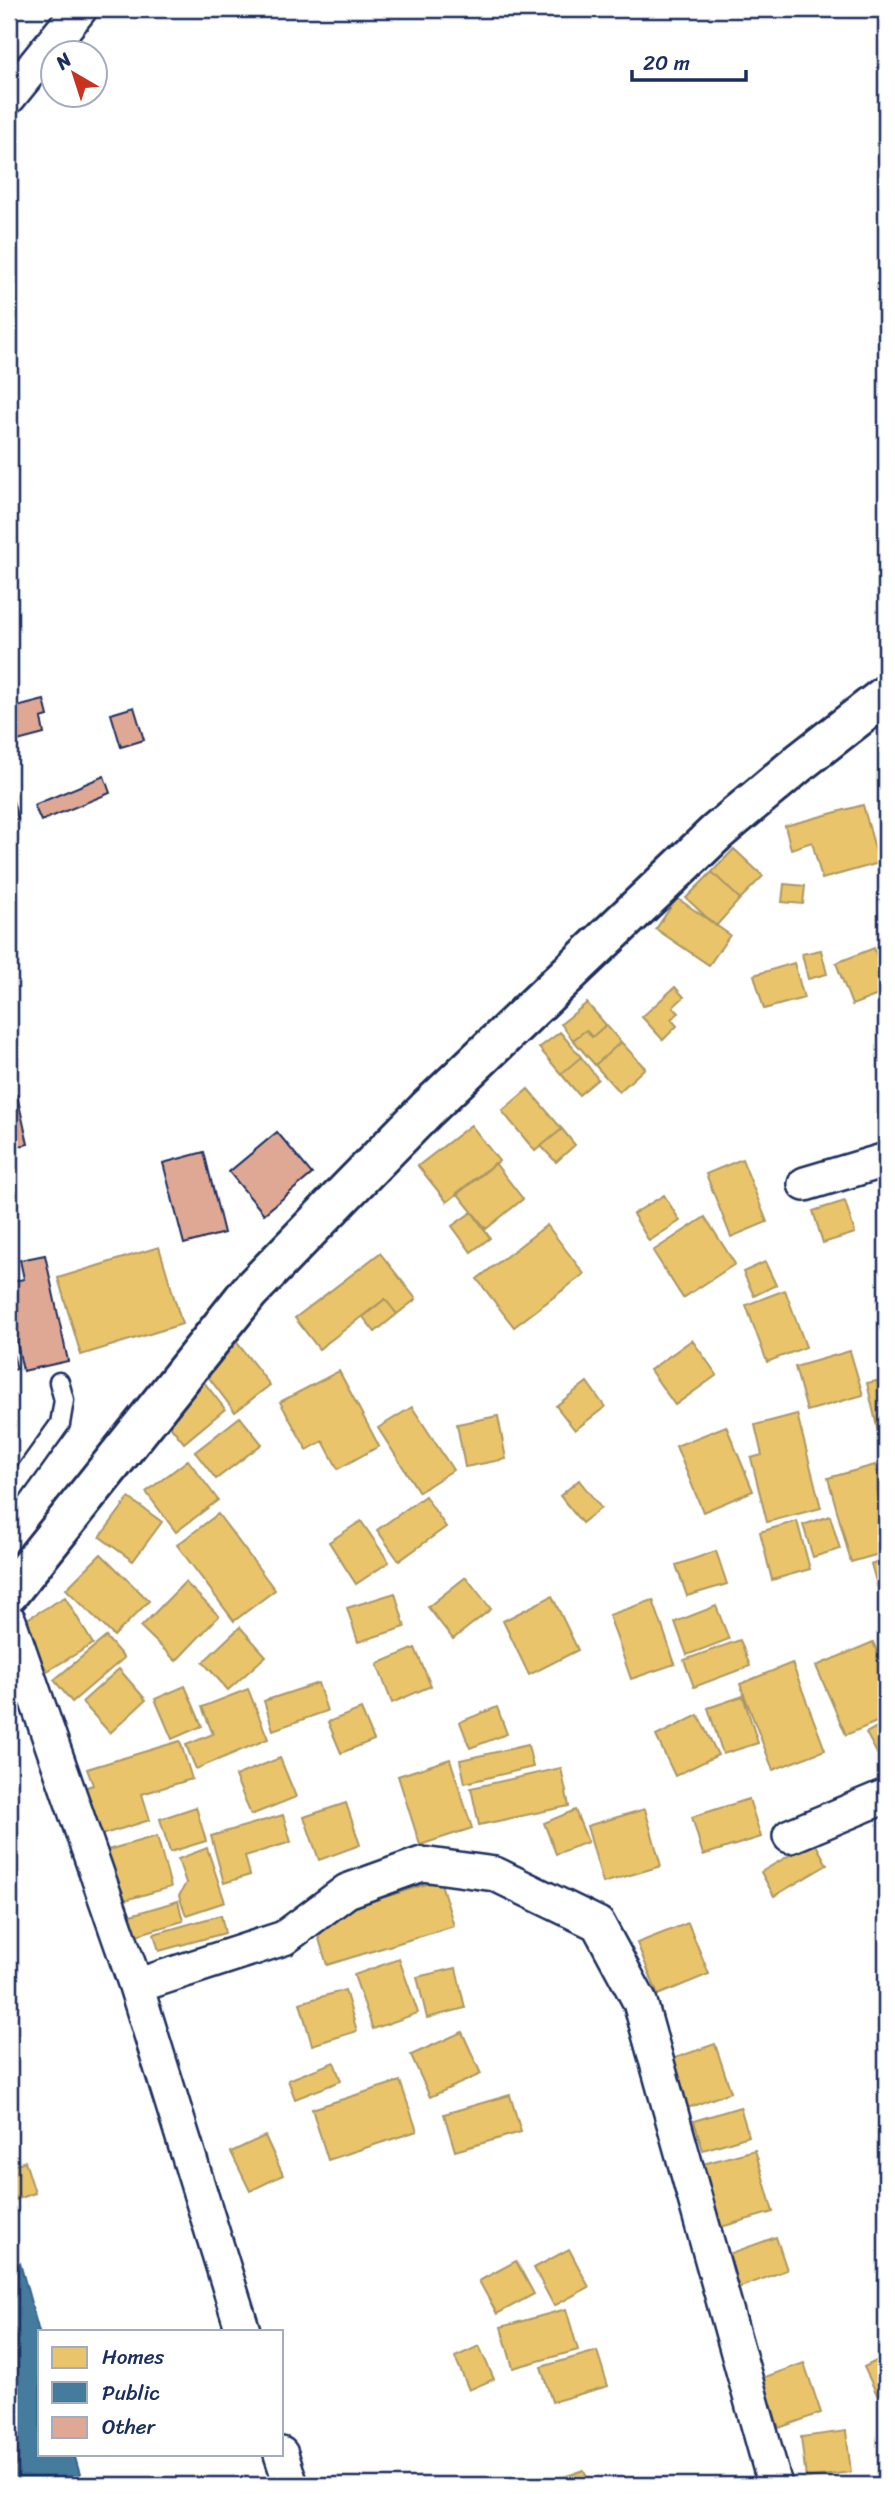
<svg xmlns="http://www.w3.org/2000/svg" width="895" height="2494" font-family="Sriracha,sans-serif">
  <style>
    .homes { fill: #e9c46a; stroke: #ab9766; stroke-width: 2 }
    .public { fill: #457b9d; stroke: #38648a; stroke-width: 2 }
    .building { fill: #dea894; stroke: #1b2f5e; stroke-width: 2 }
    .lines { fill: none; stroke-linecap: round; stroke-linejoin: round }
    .service-casing { stroke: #1b2f5e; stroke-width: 23 }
    .minor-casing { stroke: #1b2f5e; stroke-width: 38 }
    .tertiary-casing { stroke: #1b2f5e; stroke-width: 44 }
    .service { stroke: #fff; stroke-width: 18 }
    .minor { stroke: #fff; stroke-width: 33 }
    .tertiary { stroke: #fff; stroke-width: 38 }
  </style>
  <rect width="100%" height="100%" fill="#fff"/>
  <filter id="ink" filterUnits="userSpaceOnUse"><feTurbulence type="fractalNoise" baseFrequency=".0143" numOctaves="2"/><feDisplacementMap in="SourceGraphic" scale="14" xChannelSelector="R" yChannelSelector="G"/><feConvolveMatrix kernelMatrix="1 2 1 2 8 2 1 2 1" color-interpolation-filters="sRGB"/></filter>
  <g filter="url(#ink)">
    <path class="homes" d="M863 805 879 863 822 879 812 842 791 849 785 826Z
      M734 849 763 876 740 899 712 872Z
      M712 872 740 899 716 926 686 898Z
      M784 884 805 886 803 904 782 902Z
      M677 898 730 935 709 965 656 929Z
      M874 948 886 984V992L852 1005 836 963Z
      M821 950 827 974 808 979 802 954Z
      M794 963 804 998 764 1009 754 975Z
      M675 987 684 997 673 1007 679 1013 671 1019 677 1026 663 1040 642 1017Z
      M587 1003 606 1025 592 1037 586 1030 573 1040 561 1024Z
      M606 1025 621 1042 595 1065 573 1040 586 1030 592 1037Z
      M560 1032 581 1057 561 1074 539 1048Z
      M621 1042 645 1068 619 1092 595 1065Z
      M581 1057 598 1079 579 1095 561 1074Z
      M528 1089 562 1129 535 1151 502 1111Z
      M471 1125 499 1161 447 1202 418 1166Z
      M562 1129 575 1145 556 1162 541 1146Z
      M742 1159 767 1222 731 1237 706 1174Z
      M495 1163 523 1199 486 1229 457 1193Z
      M664 1195 680 1221 649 1241 633 1214Z
      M845 1201 855 1233 823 1243 813 1211Z
      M472 1212 490 1238 471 1252 452 1226Z
      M705 1217 735 1264 683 1298 653 1251Z
      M547 1225 584 1274 514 1327 477 1279Z
      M159 1247 182 1324 81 1355 58 1278Z
      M380 1253 416 1299 397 1314 385 1299 319 1349 295 1318Z
      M765 1262 776 1285 754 1296 743 1272Z
      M785 1290 806 1347 767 1362 746 1305Z
      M385 1299 397 1314 375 1332 363 1317Z
      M235 1340 270 1385 235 1412 200 1366Z
      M692 1340 717 1375 675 1405 650 1370Z
      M850 1351 863 1395 807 1411 795 1367Z
      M339 1371 379 1446 338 1469 323 1441 307 1450 280 1402Z
      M200 1377 225 1409 184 1443 158 1411Z
      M886 1379V1434L879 1436 867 1383Z
      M587 1382 605 1407 575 1430 556 1406Z
      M412 1407 453 1470 419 1492 378 1428Z
      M797 1414 821 1508 767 1522 751 1458 762 1455 755 1425Z
      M498 1416 506 1459 465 1467 457 1424Z
      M240 1417 262 1444 216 1479 195 1452Z
      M726 1426 753 1491 703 1512 676 1446Z
      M188 1460 218 1500 176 1532 146 1492Z
      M875 1465 886 1504V1552L851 1562 828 1478Z
      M579 1480 601 1508 582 1523 560 1496Z
      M425 1496 446 1527 399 1561 377 1530Z
      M129 1498 162 1522 133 1561 100 1537Z
      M218 1514 275 1590 234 1621 177 1545Z
      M830 1516 840 1549 813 1557 803 1525Z
      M361 1521 389 1562 356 1584 329 1542Z
      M797 1521 810 1569 772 1580 760 1532Z
      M716 1551 727 1584 687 1596 676 1565Z
      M101 1554 149 1601 114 1636 66 1589Z
      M886 1559V1617L871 1564Z
      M466 1577 491 1609 453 1639 428 1607Z
      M185 1582 219 1616 176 1661 141 1627Z
      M395 1593 405 1627 358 1642 347 1608Z
      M552 1596 578 1650 529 1675 503 1621Z
      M65 1597 93 1644 47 1671 20 1623Z
      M653 1600 675 1664 631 1679 609 1615Z
      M716 1606 729 1639 687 1655 675 1622Z
      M240 1627 266 1656 228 1690 203 1662Z
      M106 1637 124 1658 72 1702 54 1680Z
      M740 1640 750 1666 694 1687 684 1660Z
      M873 1642 886 1673V1718L846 1735 816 1666Z
      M415 1648 431 1686 392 1703 377 1664Z
      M792 1663 825 1750 773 1770 740 1684Z
      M119 1669 146 1700 110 1733 82 1702Z
      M318 1683 327 1711 273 1730 264 1701Z
      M185 1686 202 1726 172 1739 155 1699Z
      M248 1689 268 1739 196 1769 186 1745 213 1734 202 1707Z
      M743 1696 758 1743 723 1754 708 1708Z
      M497 1707 507 1734 470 1748 460 1722Z
      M361 1709 374 1740 341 1753 328 1722Z
      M698 1715 718 1755 675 1776 656 1736Z
      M886 1722V1770L866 1733Z
      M180 1741 192 1779 142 1794 150 1820 91 1838 77 1790 93 1785 87 1769Z
      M528 1745 533 1767 465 1783 460 1760Z
      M280 1758 296 1797 251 1815 235 1776Z
      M450 1759 472 1828 420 1845 398 1776Z
      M561 1768 569 1806 479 1825 471 1788Z
      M749 1799 761 1837 703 1855 692 1817Z
      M346 1803 360 1845 319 1860 304 1817Z
      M196 1807 206 1841 170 1852 160 1819Z
      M645 1809 661 1866 603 1883 587 1826Z
      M575 1810 588 1842 556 1854 544 1823Z
      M283 1815 291 1842 245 1856 250 1875 224 1883 211 1836Z
      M157 1836 171 1887 118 1902 104 1851Z
      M814 1841 827 1865 774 1896 761 1872Z
      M207 1848 225 1902 186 1915 179 1896 186 1883 178 1859Z
      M440 1880 454 1926 327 1965 313 1919Z
      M178 1901 183 1921 130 1937 124 1917Z
      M221 1915 225 1933 159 1951 154 1934Z
      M688 1923 709 1974 658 1995 637 1943Z
      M399 1959 418 2013 373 2029 354 1975Z
      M456 1968 465 2008 427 2018 417 1977Z
      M345 1990 357 2031 312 2045 300 2003Z
      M462 2032 481 2074 430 2097 411 2055Z
      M715 2044 731 2092 685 2109 669 2060Z
      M334 2062 341 2081 295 2099 288 2080Z
      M400 2081 417 2131 328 2160 312 2109Z
      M510 2095 521 2132 455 2151 444 2114Z
      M740 2107 749 2136 703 2150 694 2121Z
      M265 2136 283 2175 250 2191 231 2152Z
      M755 2150 773 2212 721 2227 703 2164Z
      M25 2161 35 2193 9 2202V2167Z
      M776 2237 787 2270 738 2288 726 2255Z
      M569 2249 589 2287 554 2306 534 2268Z
      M516 2261 534 2294 497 2314 479 2281Z
      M566 2309 578 2350 513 2368 501 2327Z
      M479 2346 494 2379 469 2390 455 2357Z
      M597 2351 608 2386 552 2402 541 2367Z
      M886 2356V2400L881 2403 864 2367Z
      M804 2363 821 2413 779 2428 762 2378Z
      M846 2431 851 2472 806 2478 801 2437Z
      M584 2470 590 2485H541Z"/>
    <path class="public" d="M20 2263 40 2336V2454H74L83 2485H9V2267Z"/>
    <path class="building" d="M44 700 48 716 41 718 44 734 10 743 9 709Z
      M134 707 144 740 121 747 111 714Z
      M104 776 110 793 41 821 34 805Z
      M9 787 18 819 9 821Z
      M17 1095 28 1144 9 1149V1097Z
      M277 1132 312 1174 264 1214 229 1172Z
      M204 1152 224 1233 184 1244 163 1163Z
      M45 1255 68 1361 23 1371 9 1305V1282L24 1279 20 1260Z
      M9 1339 17 1369 9 1371Z"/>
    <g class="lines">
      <defs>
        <path id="service" d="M9 1495 60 1424 64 1400 59 1382"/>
        <path id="minor" d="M9 97 80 9
          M805 1184 886 1160
          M9 1621 136 1986 243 2331
          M790 1836 886 1796
          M136 1986 284 1938 347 1891 422 1864 495 1874 598 1924 640 2002 775 2485
          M281 2454 291 2485"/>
        <path id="tertiary" d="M9 1593 249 1292 342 1196 427 1109 717 832 799 763 886 695"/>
      </defs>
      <use href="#service" class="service-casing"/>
      <use href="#minor" class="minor-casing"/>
      <use href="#tertiary" class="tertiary-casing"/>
      <use href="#service" class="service"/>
      <use href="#minor" class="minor"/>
      <use href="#tertiary" class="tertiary"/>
    </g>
  </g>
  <rect width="895" height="2494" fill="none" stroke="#fff" stroke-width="35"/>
  <rect x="18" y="18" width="860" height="2459" fill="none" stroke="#1b2f5e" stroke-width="2.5" filter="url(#ink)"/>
  <rect x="38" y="2330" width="245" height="126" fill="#ffffff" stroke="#a4acbf" stroke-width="2"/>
  <rect x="52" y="2347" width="35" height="21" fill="#e9c46a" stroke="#a4acbf" stroke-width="2"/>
  <text x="102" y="2364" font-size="21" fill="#1b2f5e">Homes</text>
  <rect x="52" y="2382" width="35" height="21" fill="#457b9d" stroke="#a4acbf" stroke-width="2"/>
  <text x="102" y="2400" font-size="21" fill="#1b2f5e">Public</text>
  <rect x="52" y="2417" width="35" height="21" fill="#dea894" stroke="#a4acbf" stroke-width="2"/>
  <text x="102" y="2434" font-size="21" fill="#1b2f5e">Other</text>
  <g transform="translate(74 74) rotate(321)"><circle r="33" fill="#ffffff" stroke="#a4acbf" stroke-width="2"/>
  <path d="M0-5L12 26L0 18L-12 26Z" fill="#c8321e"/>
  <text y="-10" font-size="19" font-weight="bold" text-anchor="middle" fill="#1b2f5e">N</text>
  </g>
  <path d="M632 70v10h114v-10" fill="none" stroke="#1b2f5e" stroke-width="3.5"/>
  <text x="643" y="70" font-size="21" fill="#1b2f5e" stroke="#ffffff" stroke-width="5" paint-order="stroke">20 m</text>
</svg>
